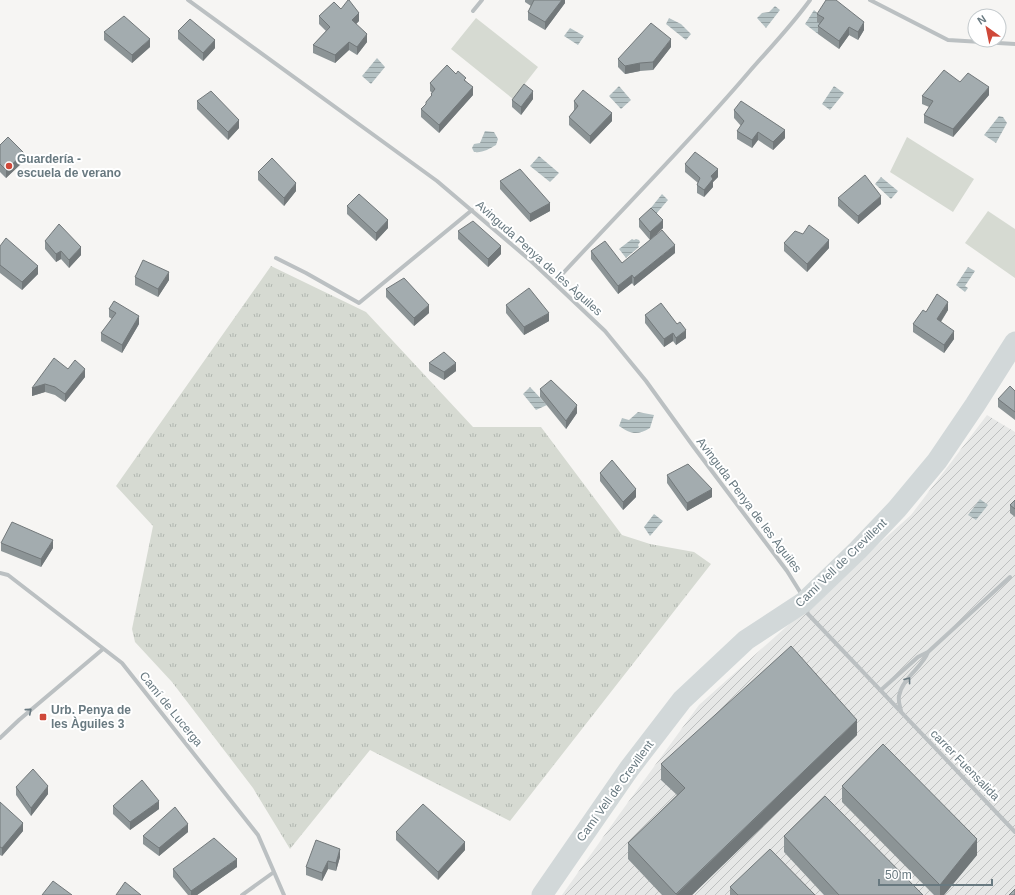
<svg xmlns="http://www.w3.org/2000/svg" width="1015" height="895" font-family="Arial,sans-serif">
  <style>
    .industrial { fill: url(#industrial-furrows) }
    .grass { fill: url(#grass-tufts) }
    .pitch { fill: #d6dad2 }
    .water { fill: url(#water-rules) }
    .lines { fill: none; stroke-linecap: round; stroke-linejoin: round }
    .street { stroke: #bbc0c2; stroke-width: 4 }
    .secondary { stroke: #d2d8d9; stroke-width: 21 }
    .wall { fill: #8c9496 }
    .shaded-wall { fill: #72787a }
    .building { fill: #a3acaf; stroke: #72787a }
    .oneway { stroke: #687980 }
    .poi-dot { fill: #cf4839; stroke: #fff; stroke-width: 1.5 }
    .labels { text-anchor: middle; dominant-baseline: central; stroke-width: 4; stroke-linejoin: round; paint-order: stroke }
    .poi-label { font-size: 12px; font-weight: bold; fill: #687980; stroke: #fff; text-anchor: start }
    .street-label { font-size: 12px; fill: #687980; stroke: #fff }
  </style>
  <defs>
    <pattern id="industrial-furrows" width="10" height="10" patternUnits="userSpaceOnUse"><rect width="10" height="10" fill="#e6e7e6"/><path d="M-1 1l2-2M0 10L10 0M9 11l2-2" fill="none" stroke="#bec0c0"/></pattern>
    <pattern id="grass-tufts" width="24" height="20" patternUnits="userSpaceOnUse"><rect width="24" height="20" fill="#d6dad2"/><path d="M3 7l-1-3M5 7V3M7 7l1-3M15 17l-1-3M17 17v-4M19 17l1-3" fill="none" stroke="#b1b6b0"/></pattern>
    <pattern id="water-rules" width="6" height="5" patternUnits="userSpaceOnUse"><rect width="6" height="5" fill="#b4c1c3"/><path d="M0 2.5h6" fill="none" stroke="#96a2a4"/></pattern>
  </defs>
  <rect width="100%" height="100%" fill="#f6f5f3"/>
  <path class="industrial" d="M987 415 1015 432V895H562L621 812 699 705 911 515Z"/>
  <path class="grass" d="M271 266 366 312 473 427H541L622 535 650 544 694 552 711 564 510 821 370 750 290 849 253 788 172 682 135 642 132 629 153 526 116 486Z"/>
  <path class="pitch" d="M476 18 538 67 513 99 451 49Z
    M907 137 974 179 953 212 890 172Z
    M988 211 1015 229V278L965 243Z"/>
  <path class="water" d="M775 6 780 10 766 28 757 18 762 13 769 12Z
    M814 10 821 16 824 26 818 34 805 24Z
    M669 18 681 24 691 34 686 40 666 24Z
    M570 28 584 36 578 45 564 36Z
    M377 58 385 67 371 84 362 76Z
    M619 86 631 100 621 109 609 96Z
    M834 86 844 93 830 110 822 104Z
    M999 116 1003 117 1007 123 996 143 984 135Z
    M485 131 494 132 498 139 496 145C489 149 483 153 474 152L472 148 474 144 480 143Z
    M539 156 559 173 550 182 530 166Z
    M881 177 898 191 891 199 875 184Z
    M662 194 668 200 656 214 650 209Z
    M632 239 634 240 636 239 639 240 640 242 638 245 639 247 626 258 619 249Z
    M968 267 975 271 965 286 968 288 965 292 956 285Z
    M530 387 547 405 536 410 523 394Z
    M638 412 654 415 650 428C637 436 631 434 619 426L622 418 629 420Z
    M980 499 988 505 976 520 968 515Z
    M654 514 663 521 650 536 644 527Z"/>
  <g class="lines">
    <path class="street" d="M188 0 437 181 531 261 605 331 646 381 693 446 787 571 802 595
      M870 0 948 40 1015 44
      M473 11 482 0
      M276 258 306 273 359 303 472 210
      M554 283C619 212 687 145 749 72 770 48 792 25 810 0
      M0 573 8 575 122 663 258 835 284 895
      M806 607 808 614 1015 832
      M881 690 918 657 928 652 1010 577
      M901 711C900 707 898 701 899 696 902 678 922 668 928 652
      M0 738 19 720 103 649
      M242 895 274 872"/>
    <path class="secondary" d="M542 895 629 769 682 700 746 640 804 602 858 550 897 509 937 461 975 405 1015 342"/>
  </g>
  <path class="wall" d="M525 0H565V3L545 30 528 20V12L531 6 525 2Z
    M341 9 359 21 356 24 367 42 357 55 349 50 335 63 313 53V45L326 31 319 24V16Z
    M817 14 864 30 858 40 849 35 839 49 818 34V26L820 24 817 22Z
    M178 31 215 48 203 61 178 39Z
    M104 32 150 47 132 63 104 40Z
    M671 47 653 70 640 71 625 74 618 67V59Z
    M456 74 466 81 473 95 439 133 421 117V109L426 105V102L431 97V94L432 93 430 91V83Z
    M960 82 989 95 953 137 924 123V115L929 107 922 104V96Z
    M533 99 521 115 512 107V100Z
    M197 101 239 128 228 140 197 109Z
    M574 101 612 121 590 144 569 125V117L574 110Z
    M734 110 785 138 773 150 758 140 752 148 737 139V131L741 126 734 118Z
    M0 145 24 161 6 178 0 172Z
    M685 164 718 177 713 182V187L704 197 697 193V185L698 183 685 172Z
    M258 172 296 191 284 206 258 180Z
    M500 181 550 211 530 222 500 189Z
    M838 198 881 204 858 224 838 206Z
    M347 206 388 228 376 241 347 214Z
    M639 219 663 228 650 240 639 227Z
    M458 231 501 254 488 267 458 239Z
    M45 241 81 255 69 268 61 259 56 262 45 249Z
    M784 243 829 248 807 272 784 251Z
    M0 246 38 274 22 290 0 273Z
    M591 251 622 263 675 253 634 286 632 283 618 294 591 259Z
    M135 277 169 280 158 297 135 285Z
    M386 289 429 313 414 326 386 297Z
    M506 305 549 321 524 335 506 313Z
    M109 309 139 324 122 353 101 341V333L112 319 109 317Z
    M948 310 941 322 954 339 944 353 913 332V324L926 312Z
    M645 315 677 324 686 338 676 345 673 341 664 347 645 323Z
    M429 363 456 371 444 380 429 371Z
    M68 369 85 377 65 402 55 395 45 392 32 396V388Z
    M540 389 577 413 566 429 540 397Z
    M1015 391V420L998 407V399Z
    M600 473 636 497 623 510 600 481Z
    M667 475 712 497 687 511 667 483Z
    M1015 500V517L1010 513V505Z
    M1 543 53 548 41 567 1 551Z
    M857 735 692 895H662L628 859V843L677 795 661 780V764Z
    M842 786 977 855 944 895H934L842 802Z
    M16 787 48 794 31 816 16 795Z
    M0 802 23 831 2 856 0 855Z
    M113 806 159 809 130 830 113 814Z
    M188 832 159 856 143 844V836Z
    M396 832 465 850 438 880 396 840Z
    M784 836 923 895H824L784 852Z
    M340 857 336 871 328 869 322 881 306 875V867Z
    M237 867 197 895H188L173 877V869Z
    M730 887 815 895H730Z"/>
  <path class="shaded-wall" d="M562 0H565V3L545 30V22Z
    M359 13V21L352 28V20Z
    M864 22V30L858 40V32Z
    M849 27V35L839 49V41Z
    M367 34V42L357 55V47Z
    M150 39V47L132 63V55Z
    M671 39V47L653 70V62Z
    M215 40V48L203 61V53Z
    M349 42V50L335 63V55Z
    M640 63V71L625 74V66Z
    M473 87V95L439 133V125Z
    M989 87V95L953 137V129Z
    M533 91V99L521 115V107Z
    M612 113V121L590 144V136Z
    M239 120V128L228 140V132Z
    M785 130V138L773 150V142Z
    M758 132V140L752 148V140Z
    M24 153V161L6 178V170Z
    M718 169V177L713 182V187L704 197V190L711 176Z
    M296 183V191L284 206V198Z
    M881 196V204L858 224V216Z
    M550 203V211L530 222V214Z
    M388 220V228L376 241V233Z
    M663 220V228L650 240V232Z
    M829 240V248L807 272V264Z
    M675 245V253L634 286V278Z
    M501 246V254L488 267V259Z
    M81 247V255L69 268V260Z
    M61 251V259L56 262V254Z
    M38 266V274L22 290V282Z
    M169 272V280L158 297V289Z
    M632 275V283L618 294V286Z
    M948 302V310L937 327V319Z
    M429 305V313L414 326V318Z
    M549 313V321L524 335V327Z
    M139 316V324L122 353V345Z
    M686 330V338L676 345V338Z
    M954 331V339L944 353V345Z
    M673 333V341L664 347V339Z
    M456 363V371L444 380V372Z
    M85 369V377L65 402V394Z
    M45 384V392L32 396V388Z
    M577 405V413L566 429V421Z
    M636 489V497L623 510V502Z
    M712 489V497L687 511V503Z
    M53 540V548L41 567V559Z
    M857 720V735L692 895H676Z
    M48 786V794L31 816V808Z
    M159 801V809L130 830V822Z
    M23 823V831L2 856V848Z
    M188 824V832L159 856V848Z
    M977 839V855L944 895H940V885Z
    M465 842V850L438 880V872Z
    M340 849V857L336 871V863Z
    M237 859V867L197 895H191V891Z
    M328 861V869L322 881V873Z"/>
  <path class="building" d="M348 0H349L359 13 352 20 367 34 357 47 349 42 335 55 313 45 330 27 319 16 334 2 341 9Z
    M534 0H562L545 22 528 12Z
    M826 0H836L864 22 858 32 849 27 839 41 818 26 824 18 817 14Z
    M124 16 150 39 132 55 104 32Z
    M190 19 215 40 203 53 178 31Z
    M651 23 671 39 653 62 640 63 625 66 618 59Z
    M447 65 456 74 458 71 466 78 464 80 473 87 439 125 421 109 426 104V102L432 95 431 94 435 89 430 83Z
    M944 70 960 82 968 73 989 87 953 129 924 115 933 101 922 96Z
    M524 84 533 91 521 107 512 100Z
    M583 90 612 113 590 136 569 117 578 106 574 101Z
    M211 91 239 120 228 132 197 101Z
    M741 101 785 130 773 142 758 132 752 140 737 131 744 121 734 110Z
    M8 137 24 153 6 170 0 164V145Z
    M695 152 718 169 711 176 713 179 704 190 697 185 700 178 685 164Z
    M272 158 296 183 284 198 258 172Z
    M520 169 550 203 530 214 500 181Z
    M865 175 881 196 858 216 838 198Z
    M359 194 388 220 376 233 347 206Z
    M651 208 663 220 650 232 639 219Z
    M473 221 501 246 488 259 458 231Z
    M59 224 81 247 69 260 61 251 56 254 45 241Z
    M809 225 829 240 807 264 784 243 795 231 803 234Z
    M662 230 675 245 634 278 632 275 618 286 591 251 605 241 622 263Z
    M6 238 38 266 22 282 0 265V246Z
    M143 260 169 272 158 289 135 277Z
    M404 278 429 305 414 318 386 289Z
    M529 288 549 313 524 327 506 305Z
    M937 294 948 302 937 319 954 331 944 345 913 324 923 310 926 312Z
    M114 301 139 316 122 345 101 333 116 313 109 309Z
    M661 303 677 324 680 322 686 330 676 338 673 333 664 339 645 315Z
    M444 352 456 363 444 372 429 363Z
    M54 358 68 369 75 360 85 369 65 394 55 387 45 384 32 388Z
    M551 380 577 405 566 421 540 389Z
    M1010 386 1015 391V412L998 399Z
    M612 460 636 489 623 502 600 473Z
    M688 464 712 489 687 503 667 475Z
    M1015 500V509L1010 505Z
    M12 522 53 540 41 559 1 543Z
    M791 646 857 720 676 894 628 843 685 788 661 764Z
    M883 744 977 839 940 885 842 786Z
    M33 769 48 786 31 808 16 787Z
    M142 780 159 801 130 822 113 806Z
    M825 796 923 895H839L784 836Z
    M0 802 23 823 2 848 0 847Z
    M423 804 465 842 438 872 396 832Z
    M175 807 188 824 159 848 143 836Z
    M214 838 237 859 191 891 173 869Z
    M316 840 340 849 336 863 328 861 322 873 306 867Z
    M770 849 815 895H738L730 887Z
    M53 881 72 895H42Z
    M125 882 141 895H116Z
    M1015 889V895H1009Z"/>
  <defs><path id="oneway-chevron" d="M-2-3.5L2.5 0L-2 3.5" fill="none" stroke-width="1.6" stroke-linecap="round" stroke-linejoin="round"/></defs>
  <g class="oneway">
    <use href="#oneway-chevron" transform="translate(908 680) rotate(-53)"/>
    <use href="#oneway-chevron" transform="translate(29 711) rotate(-40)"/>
  </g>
  <g class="poi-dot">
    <circle cx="9" cy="166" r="4"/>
    <rect x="39" y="713" width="8" height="8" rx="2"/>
  </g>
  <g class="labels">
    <g class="poi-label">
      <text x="17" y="159">Guardería -<tspan x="17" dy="14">escuela de verano</tspan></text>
      <text x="51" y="710">Urb. Penya de<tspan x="51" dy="14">les Àguiles 3</tspan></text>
    </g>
    <g class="street-label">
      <text transform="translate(539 258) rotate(42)">Avinguda Penya de les Àguiles</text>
      <text transform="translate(749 505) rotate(53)">Avinguda Penya de les Àguiles</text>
      <text transform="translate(841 563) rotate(-44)">Camí Vell de Crevillent</text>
      <text transform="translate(171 709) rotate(51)">Camí de Lucerga</text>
      <text transform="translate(965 765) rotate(46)">carrer Fuensalida</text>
      <text transform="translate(615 791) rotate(-54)">Camí Vell de Crevillent</text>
    </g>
  </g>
  <g transform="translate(987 28) rotate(327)"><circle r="19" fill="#ffffff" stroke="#c3c9cc"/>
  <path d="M0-3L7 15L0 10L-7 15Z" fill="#cf4839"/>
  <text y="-6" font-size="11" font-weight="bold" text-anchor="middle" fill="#687980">N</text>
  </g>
  <path d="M879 879v6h113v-6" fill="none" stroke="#687980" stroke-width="2"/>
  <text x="885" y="879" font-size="12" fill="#687980" stroke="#ffffff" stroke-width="3" paint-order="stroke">50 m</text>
</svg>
